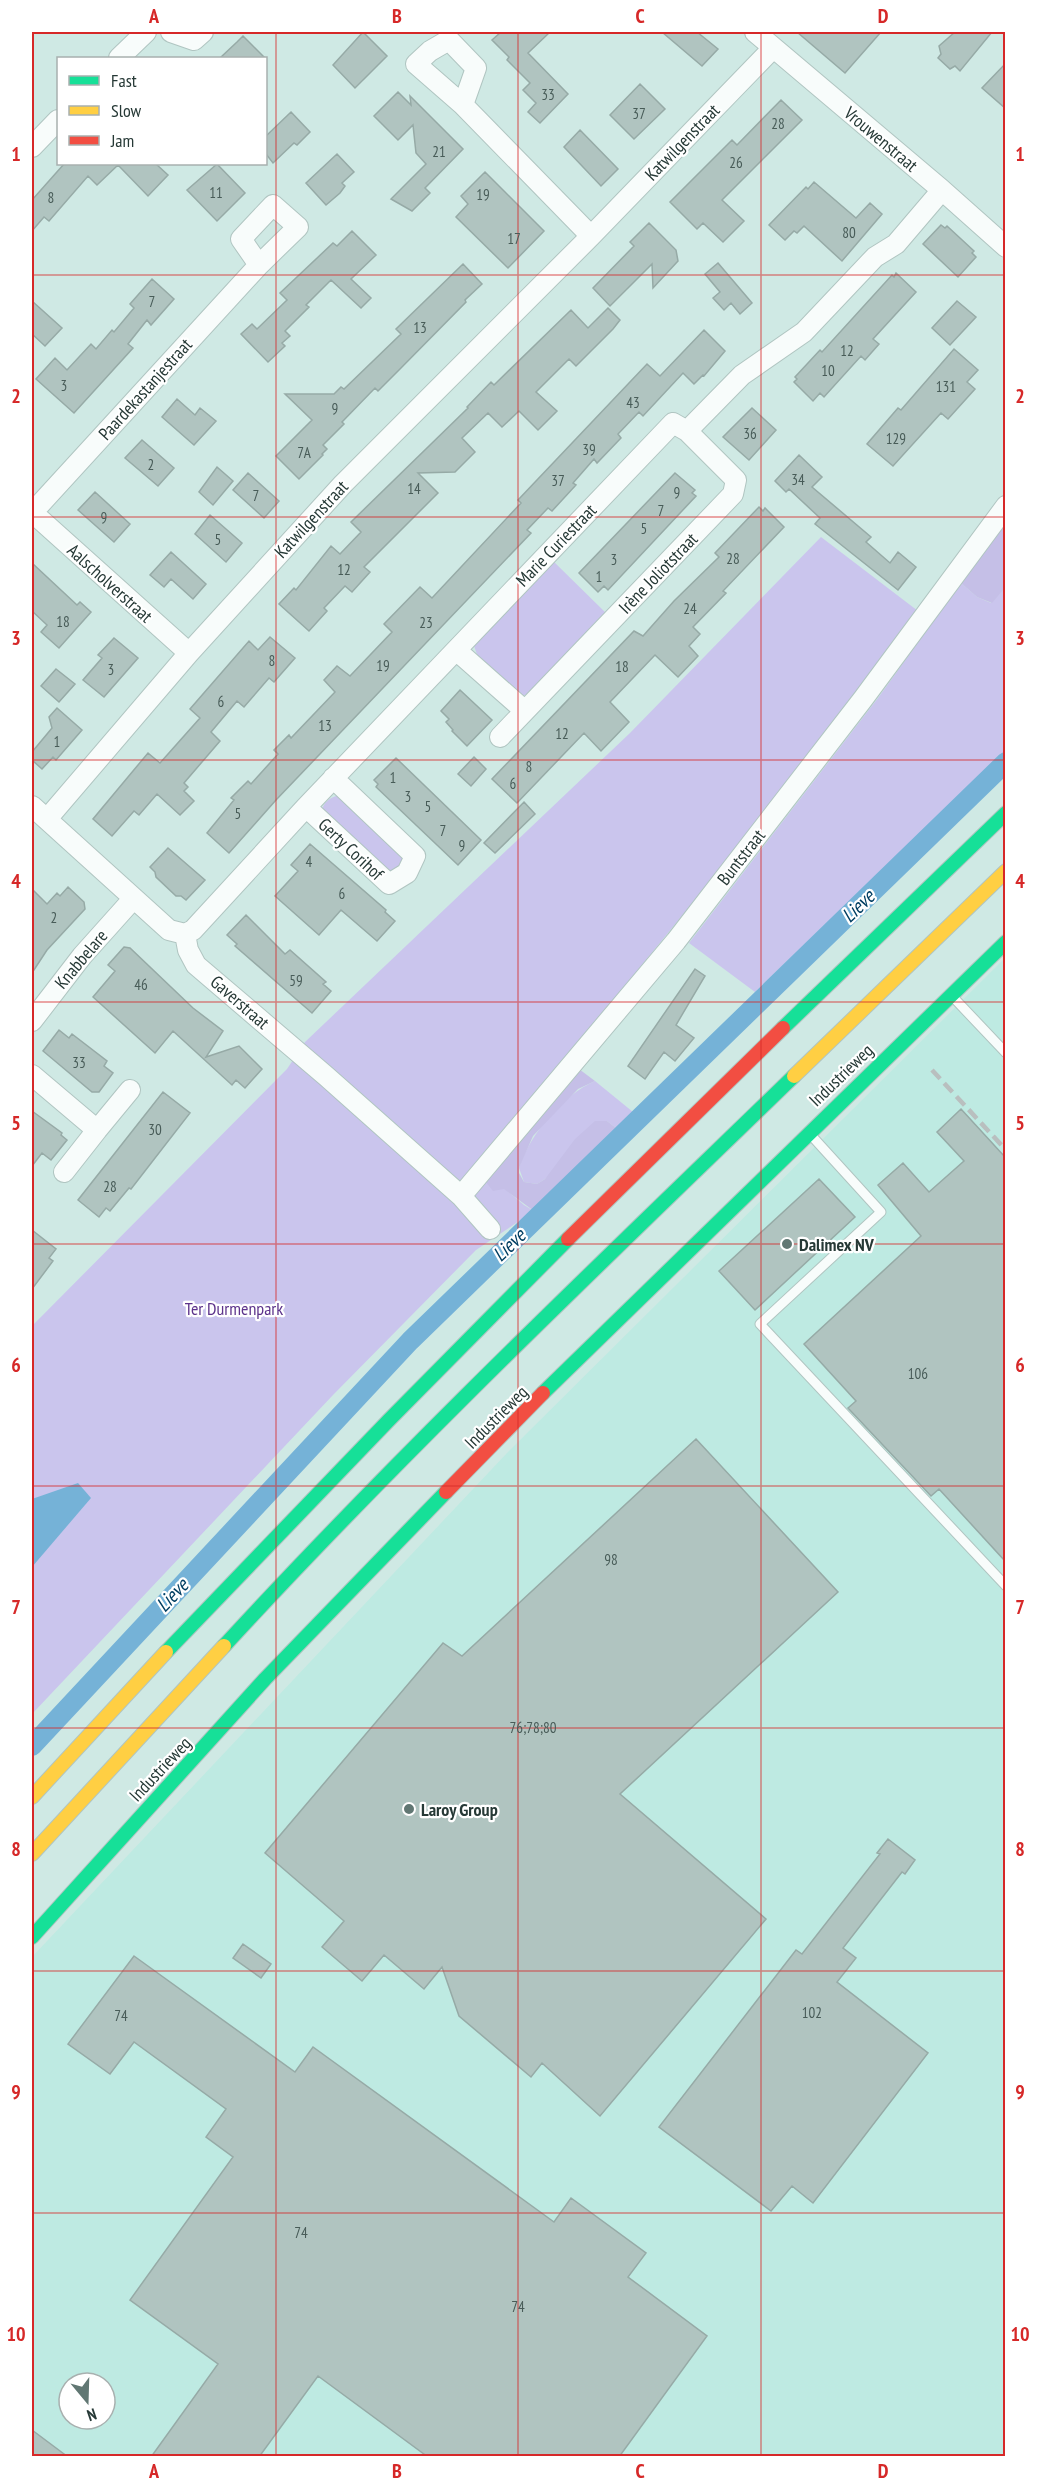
<svg xmlns="http://www.w3.org/2000/svg" width="1037" height="2488" font-family="'PT Sans Narrow',sans-serif">
  <style>
    .built { fill: #beeae2; fill-rule: evenodd }
    .green { fill: #cac5ed }
    .forest { fill: #c5bfe7 }
    .water { fill: #75b2d7 }
    .lines { fill: none; stroke-linecap: round; stroke-linejoin: round }
    .canal { stroke: #75b2d7; stroke-width: 20 }
    .building { fill: #b0c4c0; stroke: #96aaa6; stroke-width: 1.5 }
    .lane-casing { stroke: #b0c5c1; stroke-width: 11 }
    .street-casing { stroke: #b0c5c1; stroke-width: 22 }
    .fast-casing { stroke: #b0c5c1; stroke-width: 16 }
    .slow-casing { stroke: #b0c5c1; stroke-width: 16 }
    .jam-casing { stroke: #b0c5c1; stroke-width: 16 }
    .lane { stroke: #f8fcfb; stroke-width: 9 }
    .street { stroke: #f8fcfb; stroke-width: 20 }
    .fast { stroke: #16e098; stroke-width: 14 }
    .slow { stroke: #ffcf43; stroke-width: 14 }
    .jam { stroke: #f24e42; stroke-width: 14 }
    .rail { stroke: #b9bfbf; stroke-width: 4.5; stroke-dasharray: 12 6; stroke-linecap: butt }
    .grid { fill: none; stroke: #d62828; stroke-width: 1.5; stroke-opacity: 0.55 }
    .poi-dot { fill: #617773; stroke: #fff; stroke-width: 2 }
    .labels { text-anchor: middle; dominant-baseline: central; stroke-width: 4.5; stroke-linejoin: round; paint-order: stroke }
    .number-label { font-size: 15px; fill: #485c58 }
    .street-label { font-size: 18px; fill: #263936; stroke: #fff }
    .poi-label { font-size: 18px; font-weight: bold; fill: #263936; stroke: #fff; text-anchor: start }
    .park-label { font-size: 18px; fill: #5d338b; stroke: #fff }
    .water-label { font-size: 20px; font-style: italic; fill: #003e62; stroke: #fff }
    .neatline { fill: none; stroke: #d62828; stroke-width: 2 }
    .grid-label { font-size: 20px; text-anchor: middle; font-weight: bold; fill: #d62828 }
  </style>
  <rect width="100%" height="100%" fill="#cfe9e4"/>
  <path class="built" d="M1005 958V2456H32V1957L507 1453ZM69 2383H105V2419H69Z"/>
  <path class="green" d="M821 537 918 611 734 852 478 1166 524 1205 534 1211 476 1250 333 1395 32 1714V1326L287 1069 305 1042 630 733Z
    M551 559 608 615 532 693 521 696 479 660 473 643Z
    M961 583 977 597 991 603 1005 588V751L755 992 689 943 878 698Z
    M339 795 403 854 406 862 397 873 387 874 321 812C324 802 329 798 339 795Z
    M595 1081 633 1112 616 1128 607 1121 545 1179 537 1184 524 1182 519 1168C530 1134 563 1095 595 1081Z"/>
  <path class="forest" d="M1005 519V588L992 603 977 597 961 583Z
    M579 1069 595 1081 578 1089 533 1136 519 1168V1173L524 1182 537 1184 545 1179 575 1139 595 1121H607L616 1128 542 1206 534 1211 504 1189 493 1191 485 1181Z"/>
  <path class="water" d="M78 1483 91 1498 32 1567V1499Z"/>
  <g class="lines">
    <path class="canal" d="M32 1746 410 1341 1006 762"/>
  </g>
  <path class="building" d="M363 32 387 56 355 88 333 65Z
    M501 32H550L528 53 568 94 540 123 528 112 536 103 523 90 530 83 507 60 509 57 492 40Z
    M662 32H697L718 49 702 66Z
    M797 32H881L845 73Z
    M955 32H992L960 71 955 66 950 69 938 58 941 54 939 46Z
    M243 36 265 58H220L237 42Z
    M1005 64V108L982 88Z
    M640 84 665 109 634 139 610 115Z
    M398 92 411 105 410 96 463 149 425 188 430 193 412 211 391 199 426 164 416 153 413 125 398 140 374 116Z
    M781 100 802 120 722 200 744 221 723 242 703 223 697 229 670 202 732 140 737 145Z
    M291 112 310 132 297 145 294 143 273 163 266 154V136Z
    M580 130 618 169 601 186 564 147Z
    M337 154 354 172 342 183 345 186 340 193 326 205 306 183Z
    M64 164H156L168 175 148 196 118 165 97 185 88 176 49 221 44 217 32 231V200Z
    M217 164 245 193 217 221 187 190Z
    M485 172 544 231 508 268 456 217 468 204 461 196Z
    M814 182 856 218 870 203 882 214 842 261 804 226 797 233 794 231 785 240 769 225 806 187 808 189Z
    M649 223 676 250 678 261 653 288 652 264 610 306 593 288 634 246 630 242Z
    M941 225 945 228 947 226 974 251 972 253 976 257 958 277 923 244Z
    M352 231 376 255 351 279 371 298 361 308 331 280 306 305 309 307 285 331 290 336 282 343 285 346 268 362 241 334 252 324 257 329 287 300 280 293 333 243 337 246Z
    M718 263 752 303 740 314 731 303 724 310 713 298 720 292 705 274Z
    M463 264 482 284 465 300 466 302 400 369 378 391 375 388 342 422 344 424 323 445 327 449 322 454 323 455 299 479 276 456 312 420 285 394H334L341 387 344 389 401 334 396 329Z
    M896 273 916 292 873 339 879 344 865 360 861 356 824 397 820 393 813 401 794 382 797 379 795 377 820 350 822 352 892 275 894 277Z
    M152 279 174 299 151 325 147 320 128 344 133 348 74 413 36 379 55 358 67 370 91 344 96 349 112 330 114 332 134 308 130 304Z
    M32 301 62 328 45 346 32 334Z
    M957 301 976 317 950 345 932 328Z
    M608 308 620 320 613 329 576 366 569 359 536 392 557 411 538 430 519 411 502 427 488 413 462 438 475 452 455 472 418 473 438 493 364 567 370 572 352 592 345 586 324 608 327 611 309 631 279 604 294 588 296 590 331 546 340 554 361 532 351 522 468 408 467 407 491 382 494 385 571 310 588 328Z
    M704 330 725 351 704 376 703 375 694 384 683 373 643 416 639 412 618 434 621 438 597 463 594 459 573 483 576 485 552 511 548 508 527 530 531 533 276 800 229 853 207 833 234 800 231 798 248 781 251 784 278 754 274 750 289 735 291 738 335 692 324 680 337 666 350 676 392 632 384 624 420 587 432 598 521 503 518 500 647 364 660 376Z
    M954 349 978 370 967 382 975 389 948 419 941 413 893 466 867 444 898 408 901 410Z
    M177 399 195 415 200 408 216 421 194 445 162 417Z
    M752 408 776 430 749 460 723 437Z
    M142 440 174 468 158 486 125 458Z
    M799 455 822 477 812 487 871 537 866 542 890 563 898 552 916 567 898 590 815 524 820 518 789 489 786 492 775 481Z
    M217 467 233 481 213 505 199 492Z
    M248 473 279 501 264 518 233 490Z
    M675 473 695 490 692 493 696 496 608 590 604 586 598 592 579 573Z
    M95 492 130 524 114 542 78 510Z
    M759 507 763 511 765 508 784 527 723 591 726 593 693 627 700 634 689 646 698 656 678 677 655 655 610 702 629 722 601 751 584 733 517 803 492 779 634 631 643 636 674 601 719 557 715 553Z
    M210 515 242 543 226 562 195 534Z
    M171 552 206 584 193 599 171 579 164 587 150 575Z
    M32 563 77 605 80 602 91 612 59 648 41 632 47 625 32 611Z
    M270 637 295 658 274 682 269 678 244 707 237 701 211 732 220 741 184 783 188 787 184 791 194 801 180 815 157 794 139 815 134 811 112 836 93 819 148 753 160 763 200 718 190 709 249 641 258 650Z
    M114 638 138 658 104 697 83 680 102 658 98 655Z
    M56 669 75 684 59 702 41 686Z
    M460 690 492 720 467 746 452 731 453 730 446 722 449 719 441 711Z
    M57 708 82 730 56 760 53 757 42 769 32 760V752L52 728 49 717Z
    M474 757 486 769 471 786 458 774Z
    M396 758 481 840 458 865 376 787 378 784 374 780Z
    M524 802 535 814 495 853 484 843Z
    M310 844 386 910 385 912 395 921 377 941 341 910 319 935 275 896 298 871 291 865Z
    M168 848 205 880 186 900 181 896H176L156 877 155 872 150 867Z
    M68 887 84 902 85 909 47 950 32 973V889L47 904 57 893 60 896Z
    M246 915 285 954 290 950 326 982 323 984 331 991 312 1013 235 946 237 944 227 935Z
    M124 947 130 948 193 1008 223 1031 206 1057 239 1046 262 1069 245 1088 236 1080 232 1085 173 1031 155 1053 93 997 115 971 108 965Z
    M695 969 705 976 676 1025 694 1038 675 1061 664 1052 645 1079 628 1066Z
    M59 1030 69 1038 72 1034 107 1061 104 1066 113 1073 99 1092H92L43 1051Z
    M163 1092 190 1113 131 1189 129 1188 110 1211 106 1208 99 1217 78 1200Z
    M961 1109 1005 1157V1561L939 1489 931 1496 848 1408 856 1401 804 1344 921 1236 878 1185 903 1163 929 1192 964 1161 937 1132Z
    M32 1111 62 1133 61 1135 67 1140 51 1160 42 1153 32 1166Z
    M819 1179 855 1217 755 1310 719 1271Z
    M32 1230 56 1249 49 1258 53 1261 32 1289Z
    M696 1439 838 1592 620 1794 766 1919 600 2116 542 2063 531 2077 459 2016 442 1967 424 1989 384 1955 362 1981 322 1947 344 1921 265 1853 443 1643 462 1656Z
    M888 1839 915 1860 905 1874 902 1872 843 1948 856 1958 837 1982 928 2053 813 2203 792 2186 771 2211 659 2127 796 1950 802 1954 880 1854 877 1853Z
    M243 1944 271 1964 261 1978 233 1958Z
    M134 1956 295 2072 313 2047 554 2222 571 2198 646 2253 628 2277 707 2336 619 2457H428L318 2376 259 2457H151L218 2364 130 2300 233 2157 206 2137 226 2109 134 2042 110 2074 68 2044Z
    M32 2430 68 2457H32Z"/>
  <g class="lines">
    <defs>
      <path id="lane" d="M952 996 1006 1053
        M810 1134 881 1212 760 1324 1006 1586"/>
      <path id="street" d="M171 32 194 40 203 32
        M755 32 942 190 1006 247
        M119 58 146 32
        M463 105 476 68 449 40 430 51 416 64 463 105 591 236
        M32 147 58 120
        M32 512 189 653
        M32 513 259 265 298 227 273 205 241 239 259 265
        M456 650 525 711
        M500 737 733 494 736 480 687 431
        M32 806 169 930 185 934 193 930 306 807 673 423 687 431 742 375 804 332 875 257 896 244 942 190
        M306 807 389 884 407 873 415 856 333 778
        M47 819 189 653 343 484 591 236 773 48
        M185 934 188 950 196 965 326 1076 461 1196 490 1229
        M32 1021 82 956 133 899
        M32 1075 97 1130 64 1172
        M97 1130 130 1090
        M461 1196 676 941 863 699 1006 506"/>
      <path id="fast" d="M783 1028 1006 813
        M543 1393 1006 942
        M224 1646C406 1448 601 1263 794 1076
        M166 1652 389 1420 568 1239
        M32 1937 265 1679 446 1492"/>
      <path id="slow" d="M794 1076 1006 871
        M32 1797 166 1652
        M32 1854 224 1646"/>
      <path id="jam" d="M568 1239 783 1028
        M446 1492 543 1393"/>
    </defs>
    <use href="#lane" class="lane-casing"/>
    <use href="#street" class="street-casing"/>
    <use href="#fast" class="fast-casing"/>
    <use href="#slow" class="slow-casing"/>
    <use href="#jam" class="jam-casing"/>
    <use href="#lane" class="lane"/>
    <use href="#street" class="street"/>
    <use href="#fast" class="fast"/>
    <use href="#slow" class="slow"/>
    <use href="#jam" class="jam"/>
    <path class="rail" d="M932 1070 1006 1150"/>
  </g>
  <path class="grid" d="M276 32V2456M518 32V2456M761 32V2456M32 275H1006M32 517H1006M32 760H1006M32 1002H1006M32 1244H1006M32 1486H1006M32 1728H1006M32 1971H1006M32 2213H1006"/>
  <g class="poi-dot">
    <circle cx="787" cy="1244" r="6"/>
    <circle cx="409" cy="1809" r="6"/>
  </g>
  <g class="labels">
    <g class="number-label">
      <text x="548" y="94">33</text>
      <text x="639" y="113">37</text>
      <text x="778" y="123">28</text>
      <text x="439" y="151">21</text>
      <text x="736" y="162">26</text>
      <text x="216" y="192">11</text>
      <text x="483" y="194">19</text>
      <text x="51" y="197">8</text>
      <text x="849" y="232">80</text>
      <text x="514" y="238">17</text>
      <text x="152" y="301">7</text>
      <text x="420" y="327">13</text>
      <text x="847" y="350">12</text>
      <text x="828" y="370">10</text>
      <text x="64" y="385">3</text>
      <text x="946" y="386">131</text>
      <text x="633" y="402">43</text>
      <text x="335" y="408">9</text>
      <text x="750" y="433">36</text>
      <text x="896" y="438">129</text>
      <text x="589" y="449">39</text>
      <text x="304" y="452">7A</text>
      <text x="151" y="464">2</text>
      <text x="798" y="479">34</text>
      <text x="558" y="480">37</text>
      <text x="414" y="488">14</text>
      <text x="677" y="492">9</text>
      <text x="256" y="495">7</text>
      <text x="661" y="510">7</text>
      <text x="104" y="517">9</text>
      <text x="644" y="528">5</text>
      <text x="218" y="539">5</text>
      <text x="733" y="558">28</text>
      <text x="614" y="559">3</text>
      <text x="344" y="569">12</text>
      <text x="599" y="576">1</text>
      <text x="690" y="608">24</text>
      <text x="63" y="621">18</text>
      <text x="426" y="622">23</text>
      <text x="272" y="660">8</text>
      <text x="383" y="665">19</text>
      <text x="622" y="666">18</text>
      <text x="111" y="669">3</text>
      <text x="221" y="701">6</text>
      <text x="325" y="725">13</text>
      <text x="562" y="733">12</text>
      <text x="57" y="741">1</text>
      <text x="529" y="766">8</text>
      <text x="393" y="777">1</text>
      <text x="513" y="783">6</text>
      <text x="408" y="796">3</text>
      <text x="428" y="806">5</text>
      <text x="238" y="813">5</text>
      <text x="443" y="830">7</text>
      <text x="462" y="845">9</text>
      <text x="309" y="861">4</text>
      <text x="342" y="893">6</text>
      <text x="54" y="917">2</text>
      <text x="296" y="980">59</text>
      <text x="141" y="984">46</text>
      <text x="79" y="1062">33</text>
      <text x="155" y="1129">30</text>
      <text x="110" y="1186">28</text>
      <text x="918" y="1373">106</text>
      <text x="611" y="1559">98</text>
      <text x="533" y="1727">76;78;80</text>
      <text x="812" y="2012">102</text>
      <text x="121" y="2015">74</text>
      <text x="301" y="2232">74</text>
      <text x="518" y="2306">74</text>
    </g>
    <g class="street-label">
      <text transform="translate(881 139) rotate(40)">Vrouwenstraat</text>
      <text transform="translate(682 142) rotate(-46)">Katwilgenstraat</text>
      <text transform="translate(145 389) rotate(-48)">Paardekastanjestraat</text>
      <text transform="translate(311 519) rotate(-47)">Katwilgenstraat</text>
      <text transform="translate(556 545) rotate(-46)">Marie Curiestraat</text>
      <text transform="translate(658 573) rotate(-46)">Irène Joliotstraat</text>
      <text transform="translate(110 583) rotate(42)">Aalscholverstraat</text>
      <text transform="translate(351 849) rotate(43)">Gerty Corihof</text>
      <text transform="translate(741 857) rotate(-52)">Buntstraat</text>
      <text transform="translate(81 959) rotate(-50)">Knabbelare</text>
      <text transform="translate(240 1002) rotate(41)">Gaverstraat</text>
      <text transform="translate(841 1075) rotate(-44)">Industrieweg</text>
      <text transform="translate(496 1417) rotate(-45)">Industrieweg</text>
      <text transform="translate(160 1769) rotate(-47)">Industrieweg</text>
    </g>
    <g class="poi-label">
      <text x="799" y="1244">Dalimex NV</text>
      <text x="421" y="1809">Laroy Group</text>
    </g>
    <g class="park-label">
      <text x="234" y="1308">Ter Durmenpark</text>
    </g>
    <g class="water-label">
      <text transform="translate(858 906) rotate(-44)">Lieve</text>
      <text transform="translate(509 1245) rotate(-44)">Lieve</text>
      <text transform="translate(172 1595) rotate(-47)">Lieve</text>
    </g>
  </g>
  <rect width="1037" height="2488" fill="none" stroke="#ffffff" stroke-width="66"/>
  <rect x="57" y="57" width="210" height="108" fill="#ffffff" stroke="#a8b0af" stroke-width="1.5"/>
  <rect x="69" y="76" width="30" height="9" fill="#16e098" stroke="#a8b0af" stroke-width="1.5"/>
  <text x="111" y="87" font-size="18" fill="#263936">Fast</text>
  <rect x="69" y="106" width="30" height="9" fill="#ffcf43" stroke="#a8b0af" stroke-width="1.5"/>
  <text x="111" y="117" font-size="18" fill="#263936">Slow</text>
  <rect x="69" y="136" width="30" height="9" fill="#f24e42" stroke="#a8b0af" stroke-width="1.5"/>
  <text x="111" y="147" font-size="18" fill="#263936">Jam</text>
  <g transform="translate(87 2401) rotate(161)"><circle r="28" fill="#ffffff" stroke="#a8b0af" stroke-width="1.5"/>
  <path d="M0-4.5L10 22L0 15L-10 22Z" fill="#617773"/>
  <text y="-9" font-size="16" font-weight="bold" text-anchor="middle" fill="#263936">N</text>
  </g>
  <rect x="33" y="33" width="971" height="2422" class="neatline"/>
  <g class="grid-label">
    <text x="154" y="23">A</text>
    <text x="397" y="23">B</text>
    <text x="640" y="23">C</text>
    <text x="883" y="23">D</text>
    <text x="16" y="161">1</text>
    <text x="1020" y="161">1</text>
    <text x="16" y="403">2</text>
    <text x="1020" y="403">2</text>
    <text x="16" y="645">3</text>
    <text x="1020" y="645">3</text>
    <text x="16" y="888">4</text>
    <text x="1020" y="888">4</text>
    <text x="16" y="1130">5</text>
    <text x="1020" y="1130">5</text>
    <text x="16" y="1372">6</text>
    <text x="1020" y="1372">6</text>
    <text x="16" y="1614">7</text>
    <text x="1020" y="1614">7</text>
    <text x="16" y="1856">8</text>
    <text x="1020" y="1856">8</text>
    <text x="16" y="2099">9</text>
    <text x="1020" y="2099">9</text>
    <text x="16" y="2341">10</text>
    <text x="1020" y="2341">10</text>
    <text x="154" y="2478">A</text>
    <text x="397" y="2478">B</text>
    <text x="640" y="2478">C</text>
    <text x="883" y="2478">D</text>
  </g>
</svg>
